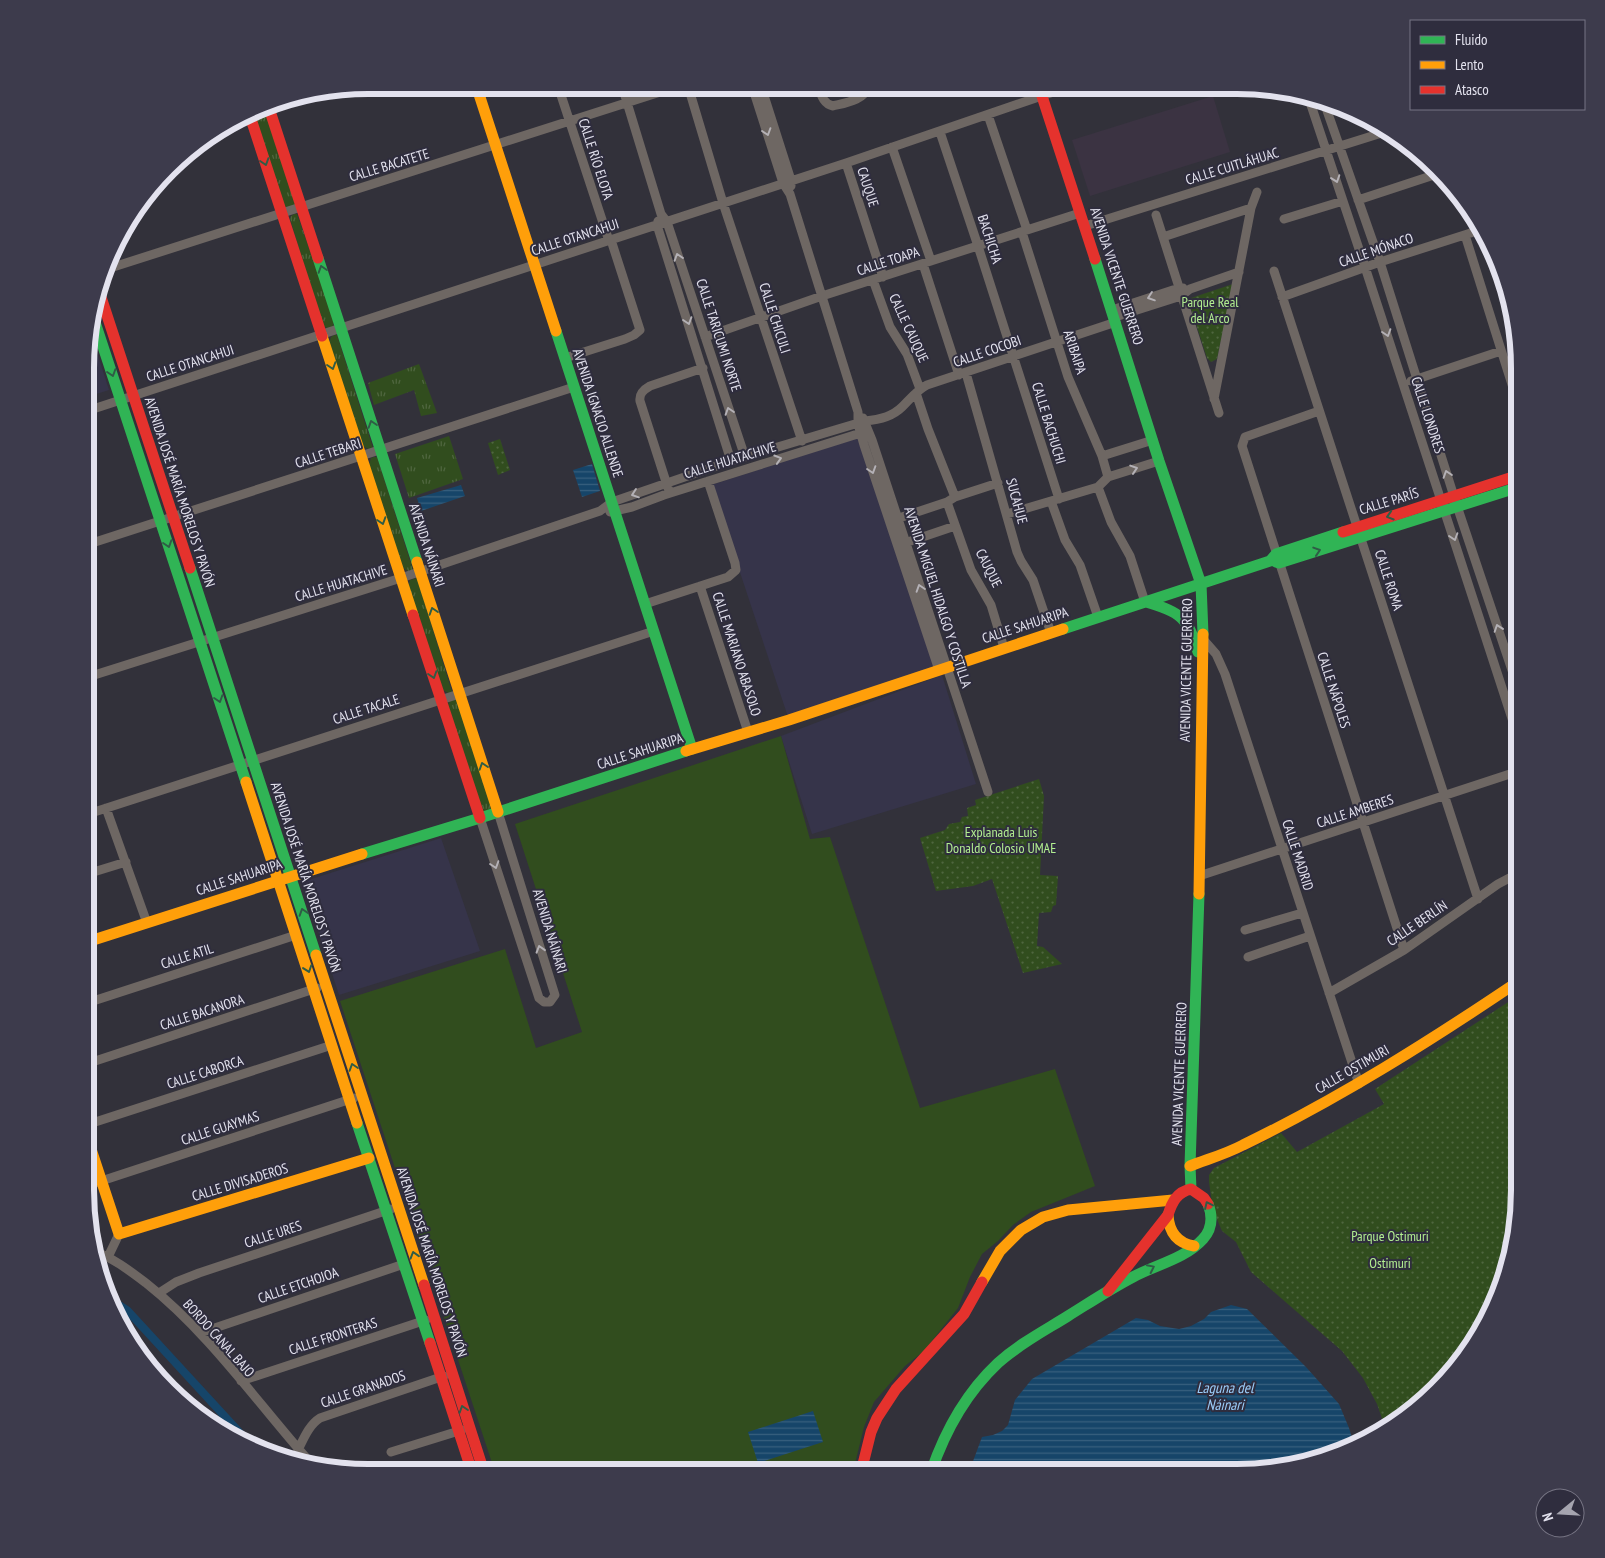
<svg xmlns="http://www.w3.org/2000/svg" width="1605" height="1558" font-family="'PT Sans Narrow',sans-serif">
  <style>
    .built { fill: #36344a }
    .medical { fill: #3b3342 }
    .grass { fill: url(#grass-tufts) }
    .park { fill: url(#park-dots) }
    .garden { fill: #314d1e }
    .water { fill: url(#water-rules) }
    .lines { fill: none; stroke-linecap: round; stroke-linejoin: round }
    .canal { stroke: #164569; stroke-width: 8 }
    .street { stroke: #6e6763; stroke-width: 9 }
    .fast { stroke: #30b455; stroke-width: 11 }
    .slow { stroke: #ff9f0a; stroke-width: 11 }
    .jam { stroke: #e5322d; stroke-width: 11 }
    .oneway { stroke: #b4b1b6 }
    .oneway2 { stroke: #2f5c46 }
    .labels { text-anchor: middle; dominant-baseline: central; stroke-width: 4; stroke-linejoin: round; paint-order: stroke }
    .street-label { font-size: 14px; fill: #e3e2ee; stroke: #2f2d3e }
    .park-label { font-size: 14px; fill: #b2ee90; stroke: #2f2d3e }
    .water-label { font-size: 15px; font-style: italic; fill: #9bcdfa; stroke: #2f2d3e }
    .rim { fill: none; stroke: #e3e2ee; stroke-width: 6 }
  </style>
  <defs>
    <pattern id="grass-tufts" width="24" height="20" patternUnits="userSpaceOnUse" patternTransform="scale(1.25)"><rect width="24" height="20" fill="#314d1e"/><path d="M3 7l-1-3M5 7V3M7 7l1-3M15 17l-1-3M17 17v-4M19 17l1-3" fill="none" stroke="#4f663f"/></pattern>
    <pattern id="park-dots" width="8" height="8" patternUnits="userSpaceOnUse" patternTransform="scale(1.25)"><rect width="8" height="8" fill="#314d1e"/><path d="M2 2h.1M6 6h.1" fill="none" stroke="#4f663f" stroke-width="1.8" stroke-linecap="round"/></pattern>
    <pattern id="water-rules" width="6" height="5" patternUnits="userSpaceOnUse" patternTransform="scale(1.25)"><rect width="6" height="5" fill="#164569"/><path d="M0 2.5h6" fill="none" stroke="#38607f"/></pattern>
  </defs>
  <rect width="100%" height="100%" fill="#32313a"/>
  <path class="built" d="M90 331 109 390 90 396Z
    M861 425 863 444 945 667 789 720 711 485 851 440Z
    M942 675 976 784 812 834 781 736Z
    M441 838 480 951 339 995 302 882Z"/>
  <path class="medical" d="M1213 96 1230 152 1090 196 1072 140Z"/>
  <path class="grass" d="M265 107 296 205 290 209 284 206 253 114Z
    M294 214H297L334 319 333 328 329 329 323 326 290 219 291 216Z
    M334 335H337L373 448 368 449 363 446 329 344 331 337Z
    M419 364 437 413 421 416 414 390 374 405 368 383Z
    M449 436 463 479 409 498 395 454Z
    M374 457H377L413 570 408 571 403 568 369 465 371 458Z
    M417 578 452 692 448 693 443 690 408 587 410 580Z
    M456 699 493 810 482 811 447 708 449 701Z"/>
  <path class="park" d="M1233 284 1217 359 1211 362 1207 358 1188 299Z
    M500 439 510 470 498 475 488 443Z
    M1039 779 1044 796 1040 875 1058 876 1056 905 1053 906 1051 912 1039 913 1037 946 1043 947 1062 964 1023 973 992 879 973 886 936 891 920 838 945 830 949 824 960 822 962 817 968 816 967 808 976 805 975 800Z
    M1519 995V1208L1491 1316 1461 1363 1410 1414 1385 1427 1377 1404 1363 1378 1342 1351 1251 1272 1236 1242 1222 1231 1213 1210 1209 1182V1175L1214 1168 1281 1133 1297 1152 1384 1104 1375 1089Z"/>
  <path class="garden" d="M781 736 810 839 830 837 920 1108 1055 1069 1095 1186 1031 1212 1013 1225 998 1241 982 1254 970 1277 958 1308 924 1351 905 1366 874 1402 864 1427 853 1472H495L340 1001 505 949 536 1048 582 1032 515 824Z"/>
  <path class="water" d="M592 464 600 491 582 497 573 470Z
    M461 485 465 496 421 511 417 498Z
    M1231 1305 1247 1309 1306 1367 1339 1404 1349 1428 1354 1444 1328 1458 1255 1472H969L982 1437 993 1435 1002 1431 1008 1425 1015 1400 1032 1379 1136 1318 1148 1320 1160 1326 1179 1329 1191 1326 1204 1319 1211 1312Z
    M813 1411 823 1442 758 1463 748 1432Z"/>
  <g class="lines">
    <path class="canal" d="M110 1299 127 1310 252 1446"/>
    <path class="street" d="M558 86 609 241
      M622 86 661 214 667 222 745 457
      M688 86 723 203 802 441
      M752 86 783 183 790 194 858 412V424L864 445 939 670
      M761 86 791 180V186
      M818 86C821 94 823 104 833 106 845 103 865 100 869 86
      M1309 99 1365 267 1519 740
      M1325 105 1380 262 1457 506 1519 691
      M988 115 1027 230
      M940 132 978 246 1059 499
      M892 147 931 261
      M846 163 883 277
      M1358 200 1437 174
      M1156 215 1219 413
      M1284 219 1343 201
      M658 221 657 225 731 461
      M1085 226 1388 131
      M1022 232 1068 377 1102 456 1108 477
      M1465 235 1519 407
      M1163 237 1251 208
      M923 264 959 375
      M107 269 679 86
      M1274 271 1478 899
      M873 280 890 327 907 354 920 389
      M1282 297 1380 262 1480 230
      M1112 310 1179 288H1183
      M1115 317 1181 296 1190 289 1239 272
      M705 337 822 296 1080 213
      M565 358 625 339 634 335 640 330 611 240
      M966 373 1017 552 1021 561 1033 580 1051 633
      M1411 381 1501 351
      M916 393 928 429 955 497
      M1214 399 1251 208 1257 192
      M90 410 846 163 1068 87
      M1319 411 1245 437 1242 446 1404 950
      M863 418 872 440 988 792
      M1102 456 1153 440
      M1098 487 1111 522 1130 556 1145 602
      M668 488 640 401C639 394 643 390 650 386L703 368
      M1051 501 1065 540 1080 565 1098 617
      M947 502 971 570 991 605 1004 648
      M610 512 632 507 664 495 864 432
      M1007 514 1098 487 1108 477 1159 461
      M893 520 947 502 955 497 998 483
      M89 544 574 387
      M902 544 955 526
      M700 586 748 732
      M645 604 728 577 736 570 735 563 708 481
      M1202 638 1216 654 1225 674 1359 1084
      M88 677 401 578 600 511 612 502 731 461 865 421C878 420 893 416 902 407 910 399 917 390 927 385L1116 322
      M106 808 147 923
      M88 814 654 631
      M480 818 539 998 544 1002H550L555 995 498 812
      M87 874 126 862
      M1199 876 1519 771
      M1245 930 1302 913
      M1248 957 1310 936
      M1329 993 1404 950 1498 884 1519 873
      M87 1003 296 935
      M86 1064 317 988
      M86 1125 332 1045
      M86 1186 354 1098
      M94 1251C113 1258 130 1271 146 1283 209 1333 256 1401 309 1461
      M108 1257 119 1234
      M159 1293 176 1282 199 1273 391 1209
      M200 1333 404 1264
      M241 1381 426 1320
      M298 1450C304 1438 309 1425 320 1418L444 1376
      M391 1452 462 1430"/>
    <path class="fast" d="M318 258 417 562
      M1095 259 1159 461 1201 584 1203 634
      M91 310 246 782
      M556 331 692 749
      M1276 562 1279 563 1519 487
      M190 568 316 955
      M1146 602C1179 611 1189 618 1198 652
      M1063 629 1270 561 1276 554 1343 532
      M362 854 480 818 686 751
      M357 1123 430 1343
      M1191 1189 1190 1166 1199 894
      M931 1472C945 1431 966 1393 998 1363 1019 1344 1044 1331 1068 1316 1089 1303 1110 1289 1133 1277 1155 1265 1185 1259 1203 1239 1212 1229 1213 1217 1208 1204"/>
    <path class="slow" d="M476 85 556 331
      M322 336 413 615
      M417 562 498 812
      M686 751 789 720 1063 629
      M246 782 357 1123
      M1199 894 1203 634
      M87 942 362 854
      M316 955 424 1285
      M86 1134 119 1234 369 1158
      M1190 1166C1208 1159 1226 1154 1243 1145 1340 1098 1430 1041 1519 981
      M1168 1215C1169 1232 1177 1243 1194 1246
      M982 1282 1000 1251 1021 1230 1043 1217 1068 1210 1173 1200"/>
    <path class="jam" d="M1039 87 1095 259
      M268 105 318 258
      M250 116 322 336
      M99 291 190 568
      M1343 532 1519 475
      M413 615 480 818
      M424 1285 484 1472
      M1108 1291 1168 1215C1172 1202 1177 1192 1191 1189L1204 1198 1208 1204
      M430 1343 472 1472
      M861 1472 871 1432 877 1418 896 1389 964 1314 982 1282"/>
  </g>
  <defs><path id="oneway-chevron" d="M-2-3.5L2.5 0L-2 3.5" fill="none" stroke-width="1.6" stroke-linecap="round" stroke-linejoin="round" transform="scale(1.25)"/></defs>
  <g class="oneway">
    <use href="#oneway-chevron" transform="translate(767 132) rotate(72)"/>
    <use href="#oneway-chevron" transform="translate(1336 179) rotate(71)"/>
    <use href="#oneway-chevron" transform="translate(678 257) rotate(-108)"/>
    <use href="#oneway-chevron" transform="translate(1151 297) rotate(161)"/>
    <use href="#oneway-chevron" transform="translate(688 321) rotate(72)"/>
    <use href="#oneway-chevron" transform="translate(1387 333) rotate(72)"/>
    <use href="#oneway-chevron" transform="translate(729 411) rotate(-108)"/>
    <use href="#oneway-chevron" transform="translate(778 459) rotate(-17)"/>
    <use href="#oneway-chevron" transform="translate(1134 469) rotate(-18)"/>
    <use href="#oneway-chevron" transform="translate(872 470) rotate(72)"/>
    <use href="#oneway-chevron" transform="translate(1447 474) rotate(-108)"/>
    <use href="#oneway-chevron" transform="translate(635 494) rotate(161)"/>
    <use href="#oneway-chevron" transform="translate(1454 537) rotate(72)"/>
    <use href="#oneway-chevron" transform="translate(920 588) rotate(-108)"/>
    <use href="#oneway-chevron" transform="translate(1498 628) rotate(-109)"/>
    <use href="#oneway-chevron" transform="translate(495 865) rotate(72)"/>
    <use href="#oneway-chevron" transform="translate(540 949) rotate(-107)"/>
  </g>
  <g class="oneway2">
    <use href="#oneway-chevron" transform="translate(265 162) rotate(72)"/>
    <use href="#oneway-chevron" transform="translate(322 269) rotate(-108)"/>
    <use href="#oneway-chevron" transform="translate(332 366) rotate(72)"/>
    <use href="#oneway-chevron" transform="translate(112 373) rotate(72)"/>
    <use href="#oneway-chevron" transform="translate(372 424) rotate(-108)"/>
    <use href="#oneway-chevron" transform="translate(1390 516) rotate(163)"/>
    <use href="#oneway-chevron" transform="translate(382 521) rotate(72)"/>
    <use href="#oneway-chevron" transform="translate(168 544) rotate(72)"/>
    <use href="#oneway-chevron" transform="translate(1317 551) rotate(-18)"/>
    <use href="#oneway-chevron" transform="translate(433 611) rotate(-108)"/>
    <use href="#oneway-chevron" transform="translate(433 675) rotate(72)"/>
    <use href="#oneway-chevron" transform="translate(219 699) rotate(72)"/>
    <use href="#oneway-chevron" transform="translate(483 766) rotate(-108)"/>
    <use href="#oneway-chevron" transform="translate(303 912) rotate(-108)"/>
    <use href="#oneway-chevron" transform="translate(308 969) rotate(71)"/>
    <use href="#oneway-chevron" transform="translate(353 1067) rotate(-108)"/>
    <use href="#oneway-chevron" transform="translate(1208 1205) rotate(-115)"/>
    <use href="#oneway-chevron" transform="translate(414 1255) rotate(-107)"/>
    <use href="#oneway-chevron" transform="translate(1151 1268) rotate(-26)"/>
    <use href="#oneway-chevron" transform="translate(463 1409) rotate(-108)"/>
  </g>
  <g class="labels">
    <g class="street-label">
      <text transform="translate(596 159) rotate(72)">CALLE RÍO ELOTA</text>
      <text transform="translate(389 165) rotate(-17)">CALLE BACATETE</text>
      <text transform="translate(1232 166) rotate(-17)">CALLE CUITLÁHUAC</text>
      <text transform="translate(868 187) rotate(72)">CAUQUE</text>
      <text transform="translate(575 237) rotate(-18)">CALLE OTANCAHUI</text>
      <text transform="translate(990 239) rotate(72)">BACHICHA</text>
      <text transform="translate(1376 250) rotate(-19)">CALLE MÓNACO</text>
      <text transform="translate(888 261) rotate(-18)">CALLE TOAPA</text>
      <text transform="translate(1117 276) rotate(72)">AVENIDA VICENTE GUERRERO</text>
      <text transform="translate(775 318) rotate(72)">CALLE CHICULI</text>
      <text transform="translate(909 328) rotate(65)">CALLE CAUQUE</text>
      <text transform="translate(719 335) rotate(72)">CALLE TARICUMI NORTE</text>
      <text transform="translate(987 351) rotate(-19)">CALLE COCOBI</text>
      <text transform="translate(1075 352) rotate(72)">ARIBAIPA</text>
      <text transform="translate(190 363) rotate(-18)">CALLE OTANCAHUI</text>
      <text transform="translate(598 413) rotate(72)">AVENIDA IGNACIO ALLENDE</text>
      <text transform="translate(1428 415) rotate(72)">CALLE LONDRES</text>
      <text transform="translate(1049 423) rotate(73)">CALLE BACHUCHI</text>
      <text transform="translate(328 453) rotate(-18)">CALLE TEBARI</text>
      <text transform="translate(730 460) rotate(-17)">CALLE HUATACHIVE</text>
      <text transform="translate(180 492) rotate(72)">AVENIDA JOSÉ MARÍA MORELOS Y PAVÓN</text>
      <text transform="translate(1017 501) rotate(75)">SUCAHUE</text>
      <text transform="translate(1389 501) rotate(-17)">CALLE PARÍS</text>
      <text transform="translate(427 545) rotate(72)">AVENIDA NÁINARI</text>
      <text transform="translate(989 568) rotate(63)">CAUQUE</text>
      <text transform="translate(1389 580) rotate(72)">CALLE ROMA</text>
      <text transform="translate(341 583) rotate(-17)">CALLE HUATACHIVE</text>
      <text transform="translate(938 597) rotate(72)">AVENIDA MIGUEL HIDALGO Y COSTILLA</text>
      <text transform="translate(1025 625) rotate(-18)">CALLE SAHUARIPA</text>
      <text transform="translate(737 654) rotate(72)">CALLE MARIANO ABASOLO</text>
      <text transform="translate(1186 670) rotate(-89)">AVENIDA VICENTE GUERRERO</text>
      <text transform="translate(1334 690) rotate(72)">CALLE NÁPOLES</text>
      <text transform="translate(366 709) rotate(-18)">CALLE TACALE</text>
      <text transform="translate(640 751) rotate(-18)">CALLE SAHUARIPA</text>
      <text transform="translate(1355 811) rotate(-18)">CALLE AMBERES</text>
      <text transform="translate(1298 855) rotate(72)">CALLE MADRID</text>
      <text transform="translate(239 877) rotate(-18)">CALLE SAHUARIPA</text>
      <text transform="translate(306 877) rotate(72)">AVENIDA JOSÉ MARÍA MORELOS Y PAVÓN</text>
      <text transform="translate(1417 923) rotate(-34)">CALLE BERLÍN</text>
      <text transform="translate(550 931) rotate(73)">AVENIDA NÁINARI</text>
      <text transform="translate(187 956) rotate(-18)">CALLE ATIL</text>
      <text transform="translate(202 1012) rotate(-18)">CALLE BACANORA</text>
      <text transform="translate(1352 1069) rotate(-30)">CALLE OSTIMURI</text>
      <text transform="translate(205 1072) rotate(-18)">CALLE CABORCA</text>
      <text transform="translate(1179 1074) rotate(-88)">AVENIDA VICENTE GUERRERO</text>
      <text transform="translate(220 1128) rotate(-18)">CALLE GUAYMAS</text>
      <text transform="translate(240 1182) rotate(-17)">CALLE DIVISADEROS</text>
      <text transform="translate(273 1234) rotate(-18)">CALLE URES</text>
      <text transform="translate(432 1262) rotate(72)">AVENIDA JOSÉ MARÍA MORELOS Y PAVÓN</text>
      <text transform="translate(298 1285) rotate(-19)">CALLE ETCHOJOA</text>
      <text transform="translate(333 1336) rotate(-18)">CALLE FRONTERAS</text>
      <text transform="translate(219 1338) rotate(48)">BORDO CANAL BAJO</text>
      <text transform="translate(363 1389) rotate(-19)">CALLE GRANADOS</text>
    </g>
    <g class="park-label">
      <text x="1210" y="302">Parque Real<tspan x="1210" dy="16">del Arco</tspan></text>
      <text x="1001" y="832">Explanada Luis<tspan x="1001" dy="16">Donaldo Colosio UMAE</tspan></text>
      <text x="1390" y="1236">Parque Ostimuri</text>
      <text x="1390" y="1263">Ostimuri</text>
    </g>
    <g class="water-label">
      <text x="1225" y="1387">Laguna del<tspan x="1225" dy="17">Náinari</tspan></text>
    </g>
  </g>
  <path d="M0 0H1605V1558H0ZM368 94H1237A274 274 0 0 1 1511 368V1190A274 274 0 0 1 1237 1464H368A274 274 0 0 1 94 1190V368A274 274 0 0 1 368 94Z" fill="#3d3b4c" fill-rule="evenodd"/>
  <path class="rim" d="M368 94H1237A274 274 0 0 1 1511 368V1190A274 274 0 0 1 1237 1464H368A274 274 0 0 1 94 1190V368A274 274 0 0 1 368 94Z"/>
  <rect x="1410" y="20" width="175" height="90" fill="#2f2d3e" stroke="#777584"/>
  <rect x="1420" y="36" width="25" height="8" fill="#30b455" stroke="#777584"/>
  <text x="1455" y="45" font-size="15" fill="#e3e2ee">Fluido</text>
  <rect x="1420" y="61" width="25" height="8" fill="#ff9f0a" stroke="#777584"/>
  <text x="1455" y="70" font-size="15" fill="#e3e2ee">Lento</text>
  <rect x="1420" y="86" width="25" height="8" fill="#e5322d" stroke="#777584"/>
  <text x="1455" y="95" font-size="15" fill="#e3e2ee">Atasco</text>
  <g transform="translate(1560 1513) rotate(252)"><circle r="24" fill="#2f2d3e" stroke="#777584"/>
  <path d="M0-4L9 19L0 12L-9 19Z" fill="#a5a4af"/>
  <text y="-8" font-size="14" font-weight="bold" text-anchor="middle" fill="#e3e2ee">N</text>
  </g>
</svg>
